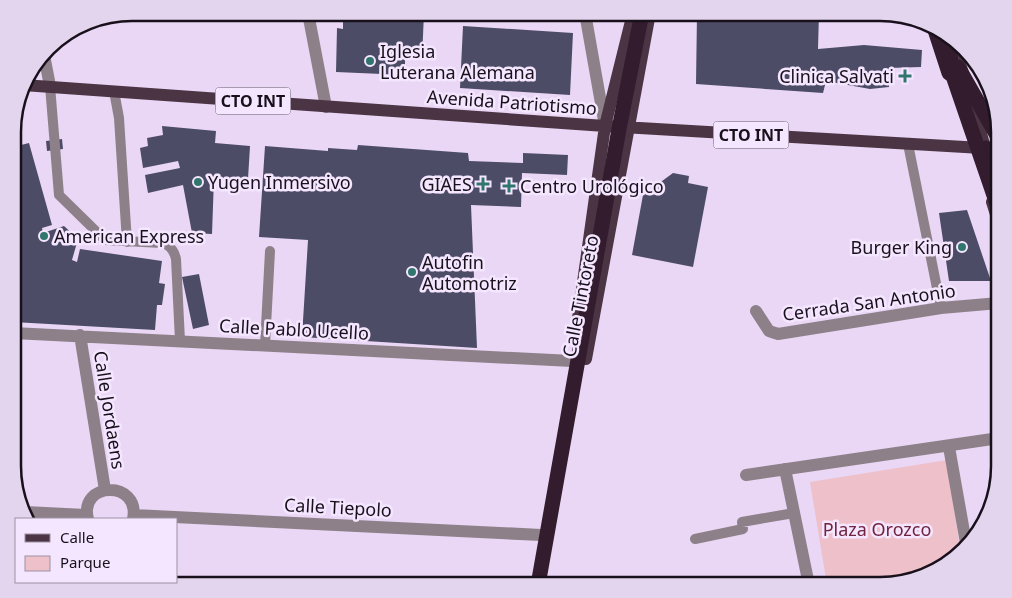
<svg xmlns="http://www.w3.org/2000/svg" width="1012" height="598" font-family="'Noto Sans',sans-serif">
  <style>
    .green { fill: #eec0c9 }
    .building { fill: #4d4c67 }
    .lines { fill: none; stroke-linecap: round; stroke-linejoin: round }
    .service { stroke: #8e8089; stroke-width: 10 }
    .minor { stroke: #8e8089; stroke-width: 12 }
    .primary { stroke: #4b3544; stroke-width: 12 }
    .motorway { stroke: #331c2d; stroke-width: 15 }
    .motorway-bridge { stroke: #331c2d; stroke-width: 15 }
    .poi-dot { fill: #30766c; stroke: #f5e6ff; stroke-width: 2 }
    .labels { text-anchor: middle; dominant-baseline: central; stroke-width: 5; stroke-linejoin: round; paint-order: stroke }
    .shield { fill: #f5e6ff; stroke: #5a5160; stroke-width: 1 }
    .shield-label { font-size: 16px; font-weight: bold; fill: #18111c }
    .poi-label { font-size: 18px; fill: #18111c; stroke: #f5e6ff; text-anchor: start }
    .street-label { font-size: 18px; fill: #18111c; stroke: #f5e6ff }
    .park-label { font-size: 18px; fill: #70233c; stroke: #f5e6ff }
    .rim { fill: none; stroke: #18111c; stroke-width: 2.5 }
  </style>
  <rect width="100%" height="100%" fill="#ead7f6"/>
  <path class="green" d="M947 460 960 549 940 569 887 585H827L810 482Z"/>
  <path class="building" d="M343 13H368V17L407 19V13H424L422 58H405V75L336 72 337 28 343 29Z
    M697 13H819L818 49 864 45 922 50 921 67 889 68V87L870 89 826 81 823 93 696 84Z
    M463 26 573 33 570 95 460 88Z
    M162 126 216 131 215 143 250 146 248 179 214 178 212 234 192 233 183 185 148 193 145 175 180 168 178 161 143 168 140 148 148 146 147 138 163 135Z
    M62 139 63 149 47 151 46 141Z
    M29 143 52 225 42 228 43 233 64 226 78 239 72 260 77 262 80 249 162 261 159 283 165 284 162 305H157L155 330 13 322V147Z
    M358 145 468 153 469 161 523 163V153L568 155 567 175 522 173 521 207 471 205 477 348 302 337 308 240 259 237 265 146 328 151V148L357 150Z
    M673 173 689 176 688 183 708 187 693 267 632 255 643 195Z
    M967 210 991 281H949L939 213Z
    M199 274 209 325 193 329 182 277Z"/>
  <g class="lines">
    <path class="service" d="M50 86 59 195 105 240 162 243C170 245 174 250 176 259L180 341
      M114 91 119 118 127 242
      M908 144 941 308
      M265 345 270 251
      M695 539 743 529 742 522 794 513"/>
    <path class="minor" d="M308 13 326 107
      M585 13 605 126
      M44 55 50 86
      M756 311 769 331 778 334 941 308 999 303
      M13 333 572 361
      M80 335 105 490
      M949 447 966 543
      M785 469 809 585
      M746 475 999 438
      M25 512 86 515
      M134 515 541 535
      M88 519C78 481 141 480 133 519
      M123 582V583"/>
    <path class="primary" d="M953 42 964 76
      M23 85 605 126 999 149
      M971 97 987 155
      M992 202 999 224
      M577 325 605 126 633 13
      M586 359 650 13"/>
    <path class="motorway" d="M934 27 949 73
      M986 148 999 162"/>
    <path class="motorway-bridge" d="M950 49 951 70 999 210
      M958 67 999 139
      M538 585 619 129 642 13"/>
  </g>
  <g class="poi-dot">
    <circle cx="370" cy="61" r="5"/>
    <path d="M902.5 68.5h5v5h5v5h-5v5h-5v-5h-5v-5h5z"/>
    <circle cx="198" cy="182" r="5"/>
    <path d="M480.5 176.5h5v5h5v5h-5v5h-5v-5h-5v-5h5z"/>
    <path d="M506.5 178.5h5v5h5v5h-5v5h-5v-5h-5v-5h5z"/>
    <circle cx="44" cy="236" r="5"/>
    <circle cx="962" cy="247" r="5"/>
    <circle cx="412" cy="272" r="5"/>
  </g>
  <g class="labels">
    <g class="shield">
      <rect x="215.5" y="87.5" width="75" height="27" rx="4"/>
      <rect x="713.5" y="121.5" width="75" height="27" rx="4"/>
    </g>
    <g class="shield-label">
      <text x="253" y="101">CTO INT</text>
      <text x="751" y="135">CTO INT</text>
    </g>
    <g class="poi-label">
      <text x="380" y="51">Iglesia<tspan x="380" dy="21">Luterana Alemana</tspan></text>
      <text x="894" y="76" text-anchor="end">Clinica Salvati</text>
      <text x="208" y="182">Yugen Inmersivo</text>
      <text x="472" y="184" text-anchor="end">GIAES</text>
      <text x="520" y="186">Centro Urológico</text>
      <text x="54" y="236">American Express</text>
      <text x="952" y="247" text-anchor="end">Burger King</text>
      <text x="422" y="262">Autofin<tspan x="422" dy="21">Automotriz</tspan></text>
    </g>
    <g class="street-label">
      <text transform="translate(512 102) rotate(4)">Avenida Patriotismo</text>
      <text transform="translate(580 296) rotate(-79)">Calle Tintoreto</text>
      <text transform="translate(869 302) rotate(-8)">Cerrada San Antonio</text>
      <text transform="translate(294 329) rotate(3)">Calle Pablo Ucello</text>
      <text transform="translate(110 410) rotate(81)">Calle Jordaens</text>
      <text transform="translate(338 507) rotate(3)">Calle Tiepolo</text>
    </g>
    <g class="park-label">
      <text x="877" y="529">Plaza Orozco</text>
    </g>
  </g>
  <path d="M0 0H1012V598H0ZM132 21H880A111 111 0 0 1 991 132V466A111 111 0 0 1 880 577H132A111 111 0 0 1 21 466V132A111 111 0 0 1 132 21Z" fill="#e3d5ed" fill-rule="evenodd"/>
  <path class="rim" d="M132 21H880A111 111 0 0 1 991 132V466A111 111 0 0 1 880 577H132A111 111 0 0 1 21 466V132A111 111 0 0 1 132 21Z"/>
  <rect x="15" y="518" width="162" height="65" fill="#f5e6ff" stroke="#9d91a4"/>
  <rect x="25" y="534" width="25" height="8" fill="#4b3544" stroke="#9d91a4"/>
  <text x="60" y="543" font-size="15" fill="#18111c">Calle</text>
  <rect x="25" y="556" width="25" height="15" fill="#eec0c9" stroke="#9d91a4"/>
  <text x="60" y="568" font-size="15" fill="#18111c">Parque</text>
</svg>
